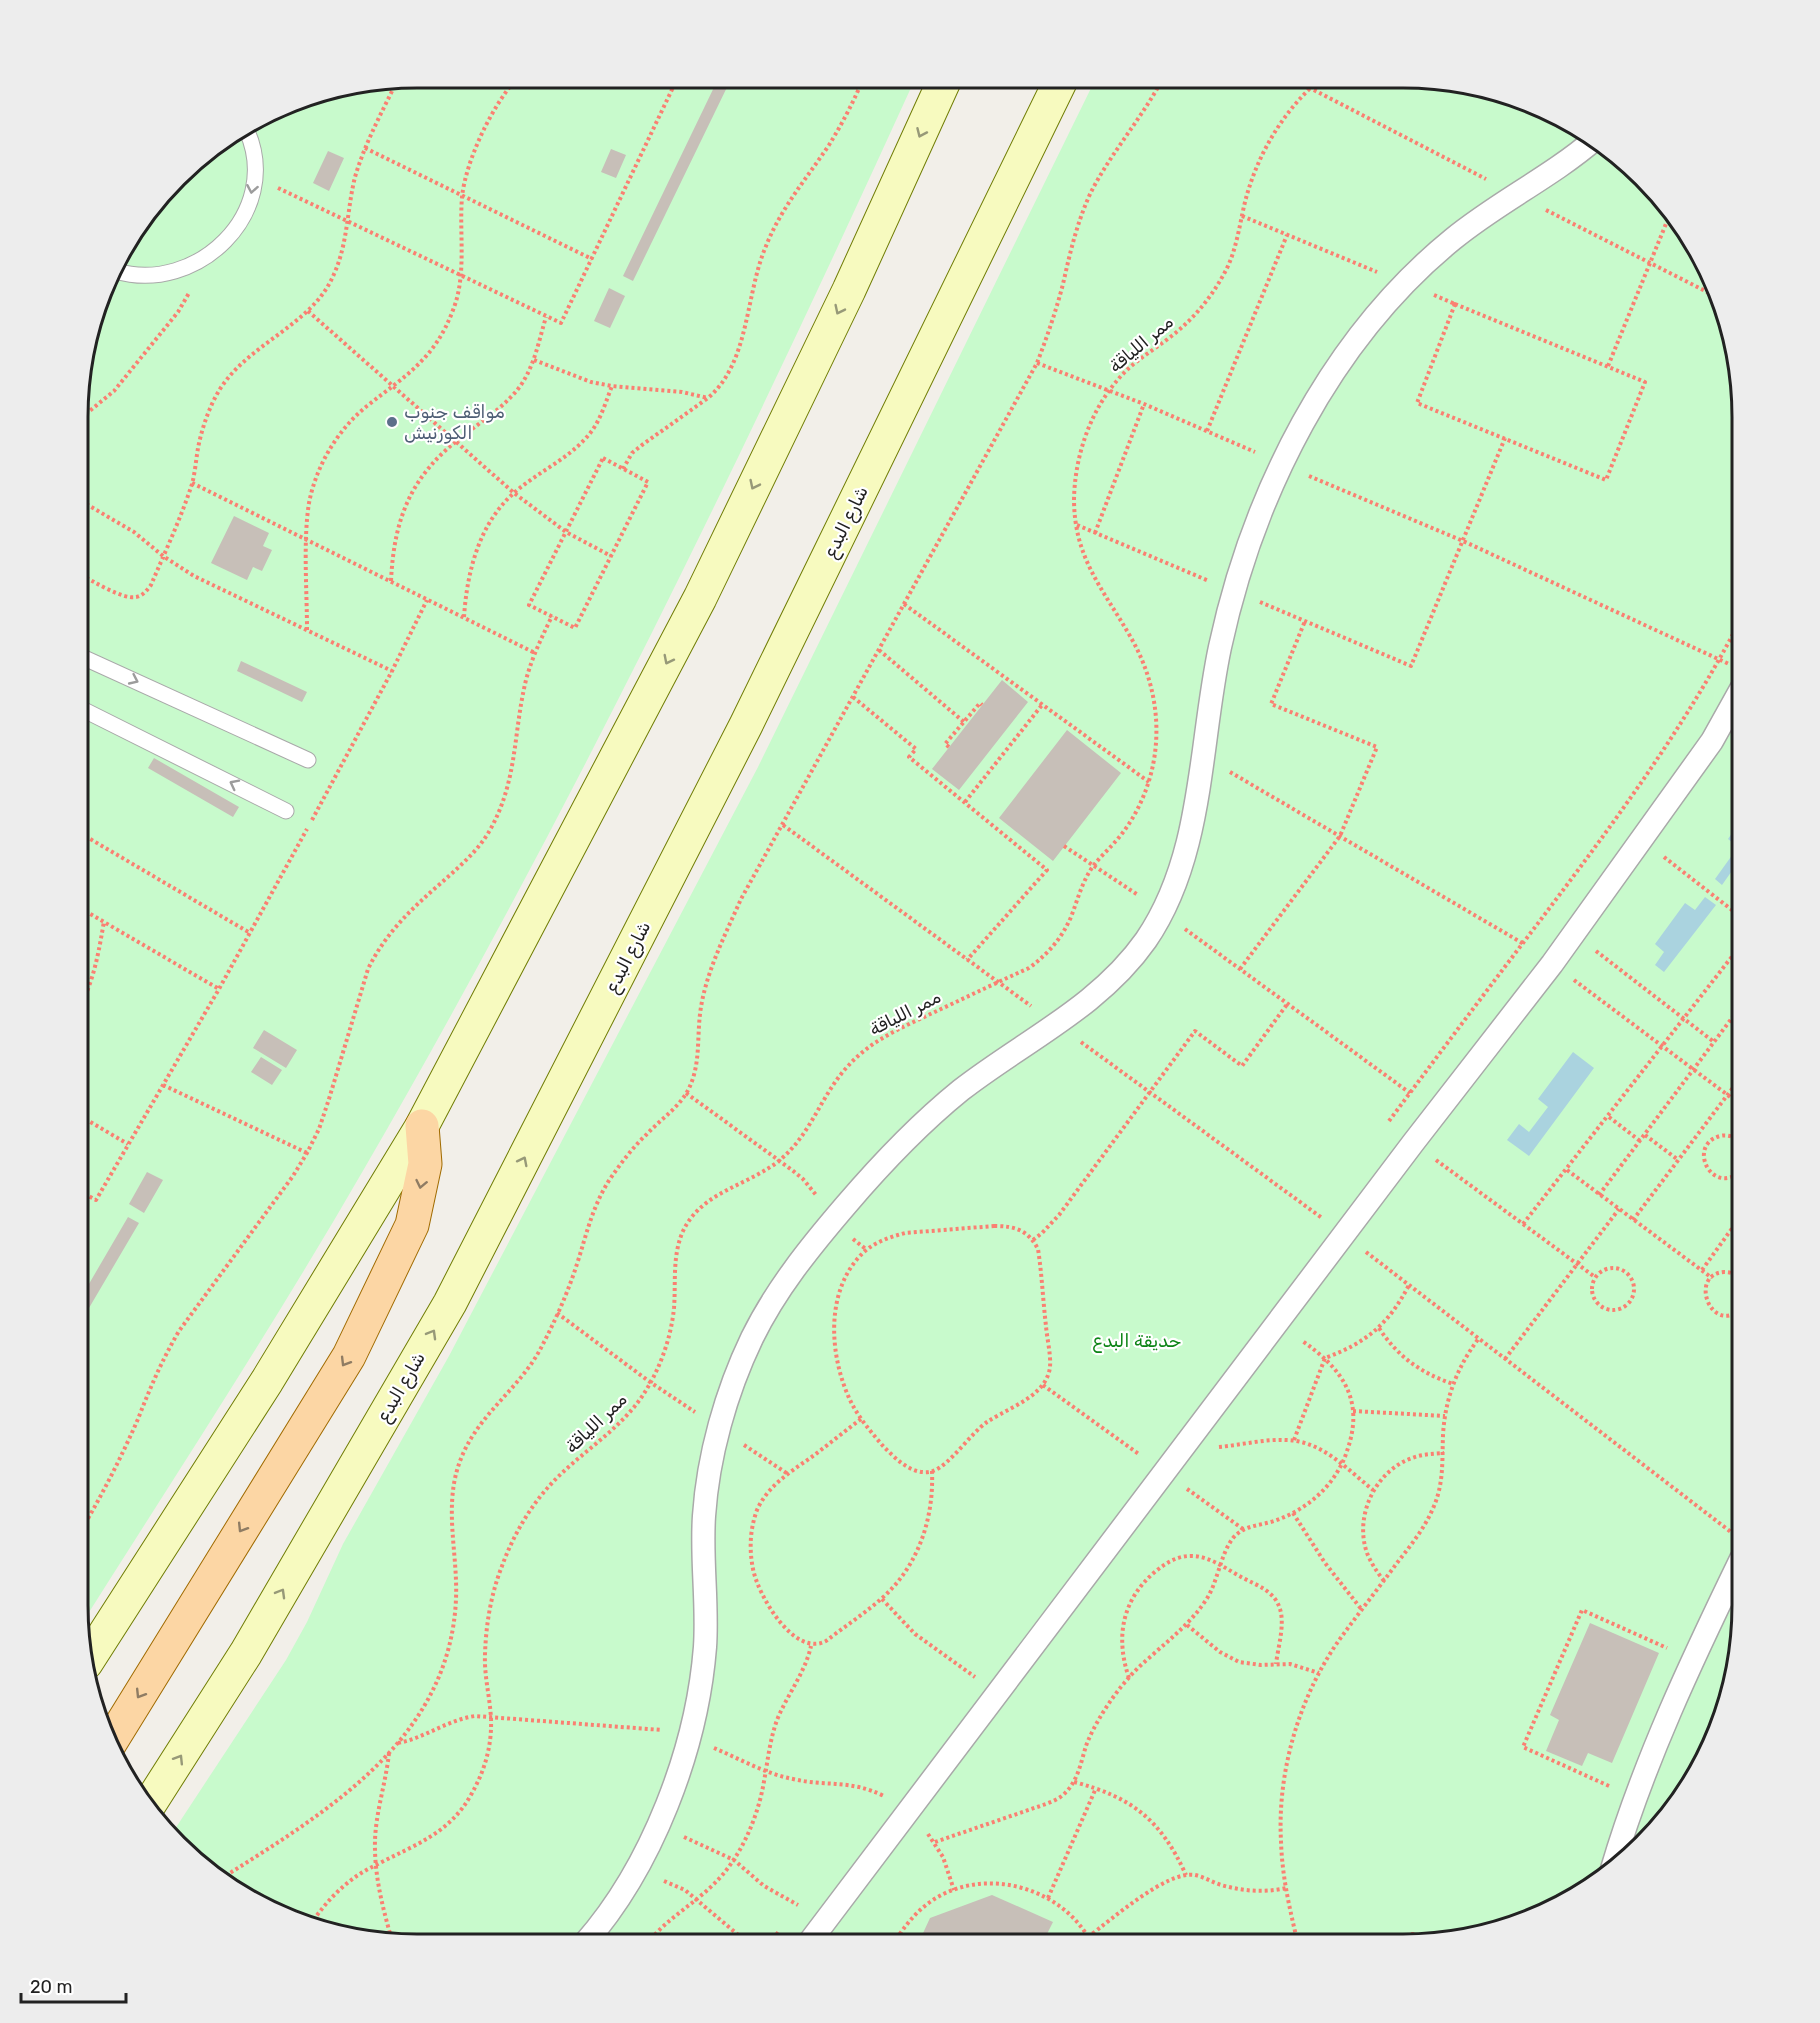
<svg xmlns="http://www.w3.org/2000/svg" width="1820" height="2023" font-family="Rubik,'Noto Sans Arabic',sans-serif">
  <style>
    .park { fill: #c8facc }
    .water { fill: #aad3df }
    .building { fill: #c7bfb8 }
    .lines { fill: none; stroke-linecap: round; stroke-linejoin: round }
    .service-casing { stroke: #a9a9a9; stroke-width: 17 }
    .pedestrian-casing { stroke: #a9a9a9; stroke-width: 25 }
    .secondary-casing { stroke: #707d05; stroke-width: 35 }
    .primary-casing { stroke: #a06b00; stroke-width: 35 }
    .path { stroke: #fa8072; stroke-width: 4; stroke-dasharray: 3 3; stroke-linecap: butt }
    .service { stroke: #fff; stroke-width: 15 }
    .pedestrian { stroke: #fff; stroke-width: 22 }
    .secondary { stroke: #f7fabf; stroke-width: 33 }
    .primary { stroke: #fcd6a4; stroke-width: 33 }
    .oneway { stroke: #979978 }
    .oneway2 { stroke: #9c9c9c }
    .oneway3 { stroke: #8f7c63 }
    .service-dot { fill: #5c6f8a; stroke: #fff; stroke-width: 2 }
    .labels { text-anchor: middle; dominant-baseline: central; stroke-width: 4.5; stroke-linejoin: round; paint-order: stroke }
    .street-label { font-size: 18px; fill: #222; stroke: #fff }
    .service-label { font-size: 18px; fill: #4e5e75; stroke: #fff; text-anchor: start }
    .park-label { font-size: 18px; fill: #0c8416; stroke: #fff }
    .rim { fill: none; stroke: #222; stroke-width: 3 }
  </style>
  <rect width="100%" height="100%" fill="#f2efe9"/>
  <path class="park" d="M417 78 915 79C746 450 568 817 364 1169 274 1325 175 1476 79 1628L81 373 123 248 194 162 308 96Z
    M1095 80 1447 81 1512 96 1591 135 1685 229 1724 308 1741 395V1628L1730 1694 1697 1775 1658 1830 1591 1888 1512 1927 1425 1944H395L329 1933 248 1900 193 1861 171 1835 286 1660 307 1622 343 1544 449 1356 758 767Z"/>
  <path class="water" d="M1741 820V858L1722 885 1715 879 1738 847 1728 839Z
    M1705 897 1716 905 1664 972 1655 965 1664 952 1655 944 1685 903 1695 910Z
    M1573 1052 1594 1068 1529 1156 1507 1140 1519 1124 1529 1132 1548 1107 1538 1099Z"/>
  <path class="building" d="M718 79H731L633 281 623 276Z
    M611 149 626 155 616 178 601 172Z
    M328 151 344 158 329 191 313 183Z
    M609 288 625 296 610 328 594 321Z
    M234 516 269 533 263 546 272 550 262 571 253 567 247 580 211 563Z
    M241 661 307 692 302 702 237 671Z
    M1002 680 1028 702 959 790 932 769Z
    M1067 730 1121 773 1053 861 999 818Z
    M154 758 239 807 233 817 148 768Z
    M264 1030 297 1050 286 1068 253 1048Z
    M261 1057 282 1070 272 1085 251 1072Z
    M147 1172 163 1180 144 1213 129 1204Z
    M128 1217 139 1223 79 1325V1301Z
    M1590 1623 1659 1653 1612 1763 1588 1753 1582 1766 1546 1751 1559 1720 1550 1715Z
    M992 1895 1053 1922 1042 1944H918L930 1918Z"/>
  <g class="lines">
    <defs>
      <path id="service" d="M116 271C196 295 283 213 247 131
        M80 656 308 760
        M80 708 286 811"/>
      <path id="pedestrian" d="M1612 1869C1644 1761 1692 1660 1741 1559
        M584 1944C652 1867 697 1749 705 1647 708 1603 701 1560 704 1516 708 1456 726 1392 752 1338 776 1289 810 1247 846 1205 881 1164 919 1124 961 1090 1024 1041 1099 1007 1146 940 1204 855 1199 745 1220 647 1253 494 1330 339 1453 239 1498 202 1551 177 1595 139
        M808 1944 1413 1143 1552 964 1712 741 1741 689"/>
      <path id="secondary" d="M86 1663 267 1381 422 1126 700 598 849 290 945 79
        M147 1808 246 1653 450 1303 746 725 1061 80"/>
      <path id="primary" d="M110 1743 349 1356 412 1225 425 1164 422 1126"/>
    </defs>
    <use href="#service" class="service-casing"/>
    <use href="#pedestrian" class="pedestrian-casing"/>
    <use href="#secondary" class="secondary-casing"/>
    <use href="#primary" class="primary-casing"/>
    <path class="path" d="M1292 80 1310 88 1486 179
      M365 148 592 259
      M278 188 561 323 677 79
      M1546 210 1719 298
      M1242 216 1377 272
      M1434 295 1455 304
      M1455 304 1645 382 1606 480 1417 403Z
      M308 311 514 493 566 532 611 556
      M534 360 591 382 612 386 682 392 708 398
      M1037 363 1144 404 1255 452
      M1608 366 1670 214
      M81 418 114 391 178 312 189 293
      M1207 431 1287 235
      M603 458 648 482 575 628 529 605Z
      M623 469 632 453 642 445 708 398C750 362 745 295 766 246 781 208 807 178 829 145 842 124 854 101 863 79
      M1309 476 1463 541 1729 664
      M192 483 535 653
      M81 501 134 532 163 556 194 576 392 671
      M1077 525 1209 581
      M1095 533 1144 404
      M81 575C93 581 123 600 136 597 143 596 147 590 151 585 165 552 181 518 192 484 195 473 196 460 198 448 202 428 209 407 220 389 250 342 313 325 334 274 348 243 347 209 355 177 365 143 382 112 397 81
      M391 581C394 518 411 475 463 436 483 420 506 406 521 385 535 364 539 340 546 317
      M1260 602 1411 666 1505 438
      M904 604 1149 782
      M464 617C467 572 479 523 515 492 539 471 571 458 591 432 601 419 606 401 612 386
      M307 630C307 591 303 540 309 503 316 466 338 429 367 406 405 376 435 359 453 310 467 275 459 234 462 197 466 160 492 106 517 78
      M879 650 964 722
      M853 697 916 749 909 757 1047 870 967 960
      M949 747 945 744 980 703 982 705
      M1230 772 1524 944
      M965 802 1042 705
      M312 820 392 671 427 600
      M783 825 1031 1006
      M80 833 250 933
      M1064 846 1138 895
      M1664 857 1741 917
      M80 908 219 989
      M1185 929 1410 1093
      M1596 951 1714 1042
      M1240 969 1340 836 1377 747 1271 704 1305 621
      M1574 980 1741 1105
      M80 1007C94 980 99 951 104 921
      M1081 1042 1322 1218
      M163 1085 307 1153
      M686 1093 792 1170 803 1179 816 1195
      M80 1116 128 1144
      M1609 1117 1640 1141
      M1389 1121C1433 1062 1478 1002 1523 943 1602 839 1681 735 1741 619
      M1645 1135 1677 1159
      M1741 1143C1735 1137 1728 1134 1720 1136 1686 1145 1712 1197 1741 1171
      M1436 1160 1595 1277
      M1567 1170 1712 1278
      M79 1191 96 1200 219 989 307 829
      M1599 1195 1741 1006
      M1633 1220 1741 1077
      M1523 1224 1741 945
      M994 1226C1015 1226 1028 1230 1038 1249 1042 1275 1043 1301 1046 1326 1047 1339 1051 1354 1050 1367 1049 1376 1044 1385 1037 1391 1025 1403 1002 1412 987 1422 970 1434 950 1465 933 1471 913 1477 896 1459 883 1446 871 1432 859 1418 851 1402 829 1357 824 1289 864 1252 875 1242 890 1237 905 1233Z
      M853 1239 867 1250
      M1033 1240 1042 1233 1059 1215 1195 1031 1242 1066 1288 1003
      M1366 1252 1731 1532
      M1592 1289a21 21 0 1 1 42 0a21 21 0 1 1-42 0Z
      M1702 1270 1741 1216
      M1741 1279C1736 1274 1731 1272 1724 1272 1688 1274 1711 1336 1741 1309
      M557 1313 650 1382 695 1412
      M1379 1328C1398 1357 1421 1373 1453 1384
      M1505 1359 1619 1209
      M1043 1385 1140 1455
      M1353 1411 1445 1416
      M861 1419C845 1431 829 1444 813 1456 792 1471 768 1485 757 1510 750 1529 749 1549 753 1569 758 1595 794 1658 826 1641 844 1627 864 1614 881 1599 918 1567 934 1519 932 1471
      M1294 1440 1325 1358C1366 1343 1389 1324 1409 1285
      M744 1445 788 1474
      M1219 1447C1241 1445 1264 1439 1285 1440 1321 1440 1347 1469 1373 1490
      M1187 1489 1243 1529
      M1293 1513 1325 1563 1362 1610
      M79 1534C101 1497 121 1458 138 1419 150 1388 162 1360 179 1331L293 1176 307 1153 319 1129 329 1099 368 969C385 934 411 909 441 883 459 867 478 851 490 830 518 780 513 733 526 680 532 657 542 637 552 616
      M1384 1581C1377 1572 1371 1563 1367 1553 1354 1516 1375 1471 1412 1458 1422 1454 1433 1454 1444 1453
      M882 1599 915 1634 975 1677
      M1187 1625 1220 1652 1239 1662 1261 1665 1290 1664 1319 1673
      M1129 1678C1115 1637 1122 1599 1156 1571 1167 1562 1179 1555 1194 1556 1211 1557 1228 1570 1243 1578 1259 1586 1275 1592 1280 1609 1285 1625 1278 1647 1276 1664
      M398 1743C425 1738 447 1720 475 1716L662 1730
      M714 1748C740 1759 766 1774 793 1779 827 1787 849 1779 884 1796
      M389 1753C386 1782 376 1811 375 1840 374 1876 383 1909 393 1944
      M1074 1782C1132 1797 1161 1820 1186 1875
      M1609 1786 1523 1747 1582 1610 1667 1648
      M928 1834 943 1857 954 1890
      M684 1837 734 1860 764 1886 798 1905
      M935 1842 1043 1805C1051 1802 1060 1799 1066 1792 1078 1780 1081 1762 1086 1746 1090 1735 1096 1724 1102 1714 1115 1693 1130 1674 1149 1658 1170 1639 1190 1624 1206 1600 1218 1582 1220 1555 1233 1538 1244 1525 1259 1526 1274 1521 1307 1510 1336 1485 1347 1451 1365 1400 1343 1369 1301 1340
      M222 1881 230 1873C333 1808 450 1736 456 1599 458 1551 442 1503 462 1456 481 1411 522 1387 543 1344 556 1319 568 1292 577 1264 587 1233 592 1207 610 1179 621 1163 633 1147 647 1134 660 1120 677 1109 687 1092 702 1065 696 1037 701 1007 707 970 726 933 741 899L1037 363C1047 337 1056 311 1063 284 1070 253 1077 222 1091 192 1111 153 1141 119 1162 80
      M664 1881 685 1890 749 1944
      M1048 1898 1096 1788
      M310 1925C327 1900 348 1878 376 1865 414 1845 450 1834 472 1793 485 1770 492 1745 491 1719 490 1697 484 1676 485 1654 486 1624 491 1594 502 1566 513 1536 530 1506 552 1483 580 1453 617 1432 641 1398 659 1372 671 1339 674 1308 676 1282 672 1256 683 1231 702 1191 748 1186 780 1160 812 1133 821 1095 848 1066 873 1038 908 1025 941 1009 971 995 1000 981 1029 968 1048 954 1062 938 1071 917 1078 899 1082 881 1094 865 1100 857 1108 850 1115 842 1125 831 1134 817 1140 804 1166 749 1160 687 1130 636 1103 589 1074 558 1074 499 1075 452 1093 402 1128 369 1141 357 1155 349 1169 338 1193 320 1211 298 1225 272 1239 246 1240 215 1249 188 1262 147 1286 109 1318 81
      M1088 1937C1111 1920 1167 1870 1195 1875 1204 1877 1212 1882 1221 1885 1242 1891 1264 1893 1286 1888
      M647 1944C668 1916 701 1901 724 1873 742 1851 754 1824 761 1796 767 1771 768 1745 777 1720 787 1695 805 1673 811 1646
      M769 1944 780 1930
      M893 1944C904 1927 916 1911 933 1900 986 1865 1064 1888 1092 1944
      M1298 1944C1290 1910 1282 1877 1281 1841 1277 1769 1301 1690 1345 1632 1362 1609 1380 1586 1397 1563 1411 1545 1425 1528 1434 1506 1444 1482 1442 1460 1443 1435 1445 1399 1457 1367 1479 1338
      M1358 1944 1413 1934 1415 1944"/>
    <use href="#service" class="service"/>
    <use href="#pedestrian" class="pedestrian"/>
    <use href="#secondary" class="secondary"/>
    <use href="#primary" class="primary"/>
  </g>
  <defs><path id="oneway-chevron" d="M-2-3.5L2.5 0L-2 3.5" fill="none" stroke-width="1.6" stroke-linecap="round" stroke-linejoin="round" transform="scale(1.5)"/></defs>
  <g class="oneway">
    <use href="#oneway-chevron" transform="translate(921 133) rotate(114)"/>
    <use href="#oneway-chevron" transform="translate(839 310) rotate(116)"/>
    <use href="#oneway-chevron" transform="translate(754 485) rotate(116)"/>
    <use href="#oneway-chevron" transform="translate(668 660) rotate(117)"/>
    <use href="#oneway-chevron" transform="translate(523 1161) rotate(-63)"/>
    <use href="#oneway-chevron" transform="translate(432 1334) rotate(-60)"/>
    <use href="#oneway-chevron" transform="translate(281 1593) rotate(-60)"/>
    <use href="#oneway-chevron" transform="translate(179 1759) rotate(-58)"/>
  </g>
  <g class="oneway2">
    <use href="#oneway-chevron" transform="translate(252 189) rotate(100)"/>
    <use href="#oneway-chevron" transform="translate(134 680) rotate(25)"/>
    <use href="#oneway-chevron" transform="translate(234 784) rotate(-153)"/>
  </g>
  <g class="oneway3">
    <use href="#oneway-chevron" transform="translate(421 1184) rotate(102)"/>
    <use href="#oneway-chevron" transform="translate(345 1362) rotate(121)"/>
    <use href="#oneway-chevron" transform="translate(242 1528) rotate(122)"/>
    <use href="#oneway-chevron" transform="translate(140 1694) rotate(122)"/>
  </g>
  <circle class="service-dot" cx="392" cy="422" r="6"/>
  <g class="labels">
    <g class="street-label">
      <text transform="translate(1141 344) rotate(-40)">ممر اللياقة</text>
      <text transform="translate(846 522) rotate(-64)">شارع البدع</text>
      <text transform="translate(628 957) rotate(-63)">شارع البدع</text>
      <text transform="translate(905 1013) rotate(-27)">ممر اللياقة</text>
      <text transform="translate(401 1387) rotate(-60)">شارع البدع</text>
      <text transform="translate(596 1423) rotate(-44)">ممر اللياقة</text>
    </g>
    <g class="service-label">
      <text x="404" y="412">مواقف جنوب<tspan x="404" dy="21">الكورنيش</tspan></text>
    </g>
    <g class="park-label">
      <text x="1137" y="1341">حديقة البدع</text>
    </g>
  </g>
  <path d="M0 0H1820V2023H0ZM417 88H1403A329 329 0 0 1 1732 417V1605A329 329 0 0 1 1403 1934H417A329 329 0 0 1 88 1605V417A329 329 0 0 1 417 88Z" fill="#ededed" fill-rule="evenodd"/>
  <path class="rim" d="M417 88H1403A329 329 0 0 1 1732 417V1605A329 329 0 0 1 1403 1934H417A329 329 0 0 1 88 1605V417A329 329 0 0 1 417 88Z"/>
  <path d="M21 1993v9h105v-9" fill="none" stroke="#222222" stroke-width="3"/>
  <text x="30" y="1993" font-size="18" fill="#222222" stroke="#ffffff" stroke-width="4.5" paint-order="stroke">20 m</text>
</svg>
